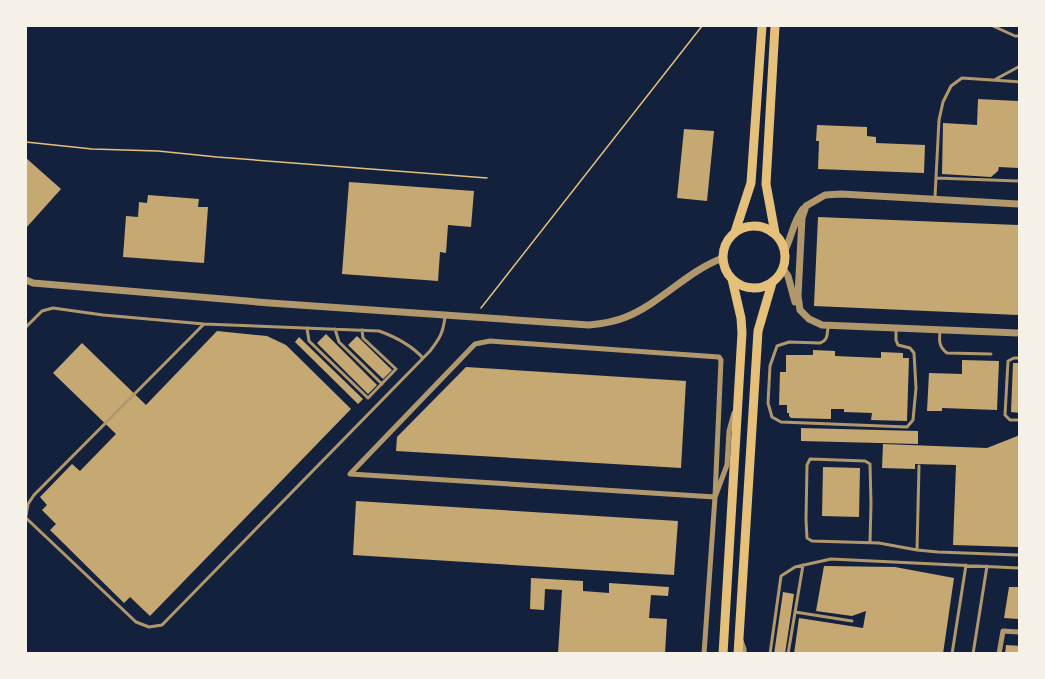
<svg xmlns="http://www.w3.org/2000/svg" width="1045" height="679" font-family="Cabin,sans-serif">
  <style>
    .building { fill: #c6a872 }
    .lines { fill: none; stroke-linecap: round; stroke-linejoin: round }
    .path { stroke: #e5c07b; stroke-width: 1.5 }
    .service { stroke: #b1986c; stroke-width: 3 }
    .minor { stroke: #b1986c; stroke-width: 5 }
    .tertiary { stroke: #b1986c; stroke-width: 7 }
    .trunk { stroke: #e5c07b; stroke-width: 9 }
  </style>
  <rect width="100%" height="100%" fill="#14213d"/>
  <path class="building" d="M978 99 1020 101V168L999 167 998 171 991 177 942 174 943 123 977 125Z
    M817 125 867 127V136L876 137V143L925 145 924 173 818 169 819 141H816Z
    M684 129 714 131 707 201 677 198Z
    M26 158 61 189 26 228Z
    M349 182 474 191 471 227 448 225 446 253 440 252 438 281 342 274Z
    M148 195 199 199 198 207H208L204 263 123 257 126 216 138 217 139 202 147 203Z
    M818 217 1020 225V315L814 306Z
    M217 331 267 336 286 345 351 409 150 616 130 597 124 603 50 530 56 524 42 510 47 505 40 497 72 464 80 471 116 434 53 373 82 343 146 405Z
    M326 334 377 385 368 394 317 343Z
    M357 336 392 370 383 379 348 345Z
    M299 337 363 399 358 404 295 342Z
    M813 350 835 351V356L881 358V352L903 353V358H909L907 421 871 420 872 413 844 412V409H831V419L791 418 789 416V413H787V405H779L780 372H786V355H813Z
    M962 360 999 361 997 410 942 408V411H927L929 373 962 374Z
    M1013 363H1020V413L1011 412Z
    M466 367 686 381 681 468 396 451 397 437Z
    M801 428 918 431V444L801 441Z
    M1020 435V547L953 545 956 465 915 464V469L882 468 883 444 987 448Z
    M823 467 860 468 859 517 822 516Z
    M356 501 678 521 674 575 353 555Z
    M824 566 895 567 954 578 943 654H794L799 618 863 628 866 611 852 616 816 611Z
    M531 578 583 581V591L609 593V583L669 587 668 596 651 595 649 618 667 619 665 654H558L562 590 545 589 544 610 530 609Z
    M1009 587H1020V619L1004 618Z
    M783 592 794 594 785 654H774Z
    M1006 645 1020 646V654H1005Z"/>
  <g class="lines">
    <path class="path" d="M26 142 92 149 158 151 217 157 487 178
      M481 308 702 26"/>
    <path class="service" d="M993 26 1015 36H1020
      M996 79 1020 66
      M936 178 1020 181
      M935 197 939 120 943 102 951 86 962 78 1020 82
      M26 327 42 311 53 308 103 315 204 324
      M828 327C827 335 828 340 820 343L789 342 777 346 770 366 768 403 772 417 781 422 907 427 913 420 916 388 914 353 910 348 898 345 896 340V330
      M307 328 309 341 368 398 396 369 363 338 362 330
      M335 329 339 342 382 384
      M940 332C939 341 939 347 947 353L991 354
      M1020 358H1014L1008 361 1005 415 1010 420H1020
      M26 516 28 504 34 495 204 324 379 331C396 337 411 345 423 358
      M26 518 136 622 149 627 162 625 430 351C440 338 443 333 445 317
      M870 542 871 504 870 464 865 461 810 459 807 465 806 520 807 538 812 541 879 543 917 550 938 552 1020 555
      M917 550 919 466
      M795 612 852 621
      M770 654 781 576 795 567 831 559 1020 568
      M788 654 803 565
      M952 654 966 565
      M973 654 987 566"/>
    <path class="minor" d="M490 341 719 357 721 360 715 497 350 474 475 344Z
      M741 641 744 649V654
      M704 654 715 497 727 465 729 431 734 413
      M999 654 1003 631 1020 632"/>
    <path class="tertiary" d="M1020 204 841 194 825 195 806 206 802 218 798 296 800 310 809 319 822 325 1020 333
      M785 250C792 236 793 222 803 209
      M783 269 788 276 795 302
      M26 280 33 283 270 303 589 325C601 324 614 322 626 317 661 303 687 271 723 258"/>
    <path class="trunk" d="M775 26 766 184 775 233
      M723 257a31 31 0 1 1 62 0a31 31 0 1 1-62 0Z
      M735 232 751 183 762 26
      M723 654 742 333 741 318 732 279
      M738 654 758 331 772 283"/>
  </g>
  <rect width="1045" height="679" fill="none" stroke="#f6f1e7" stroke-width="54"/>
</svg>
